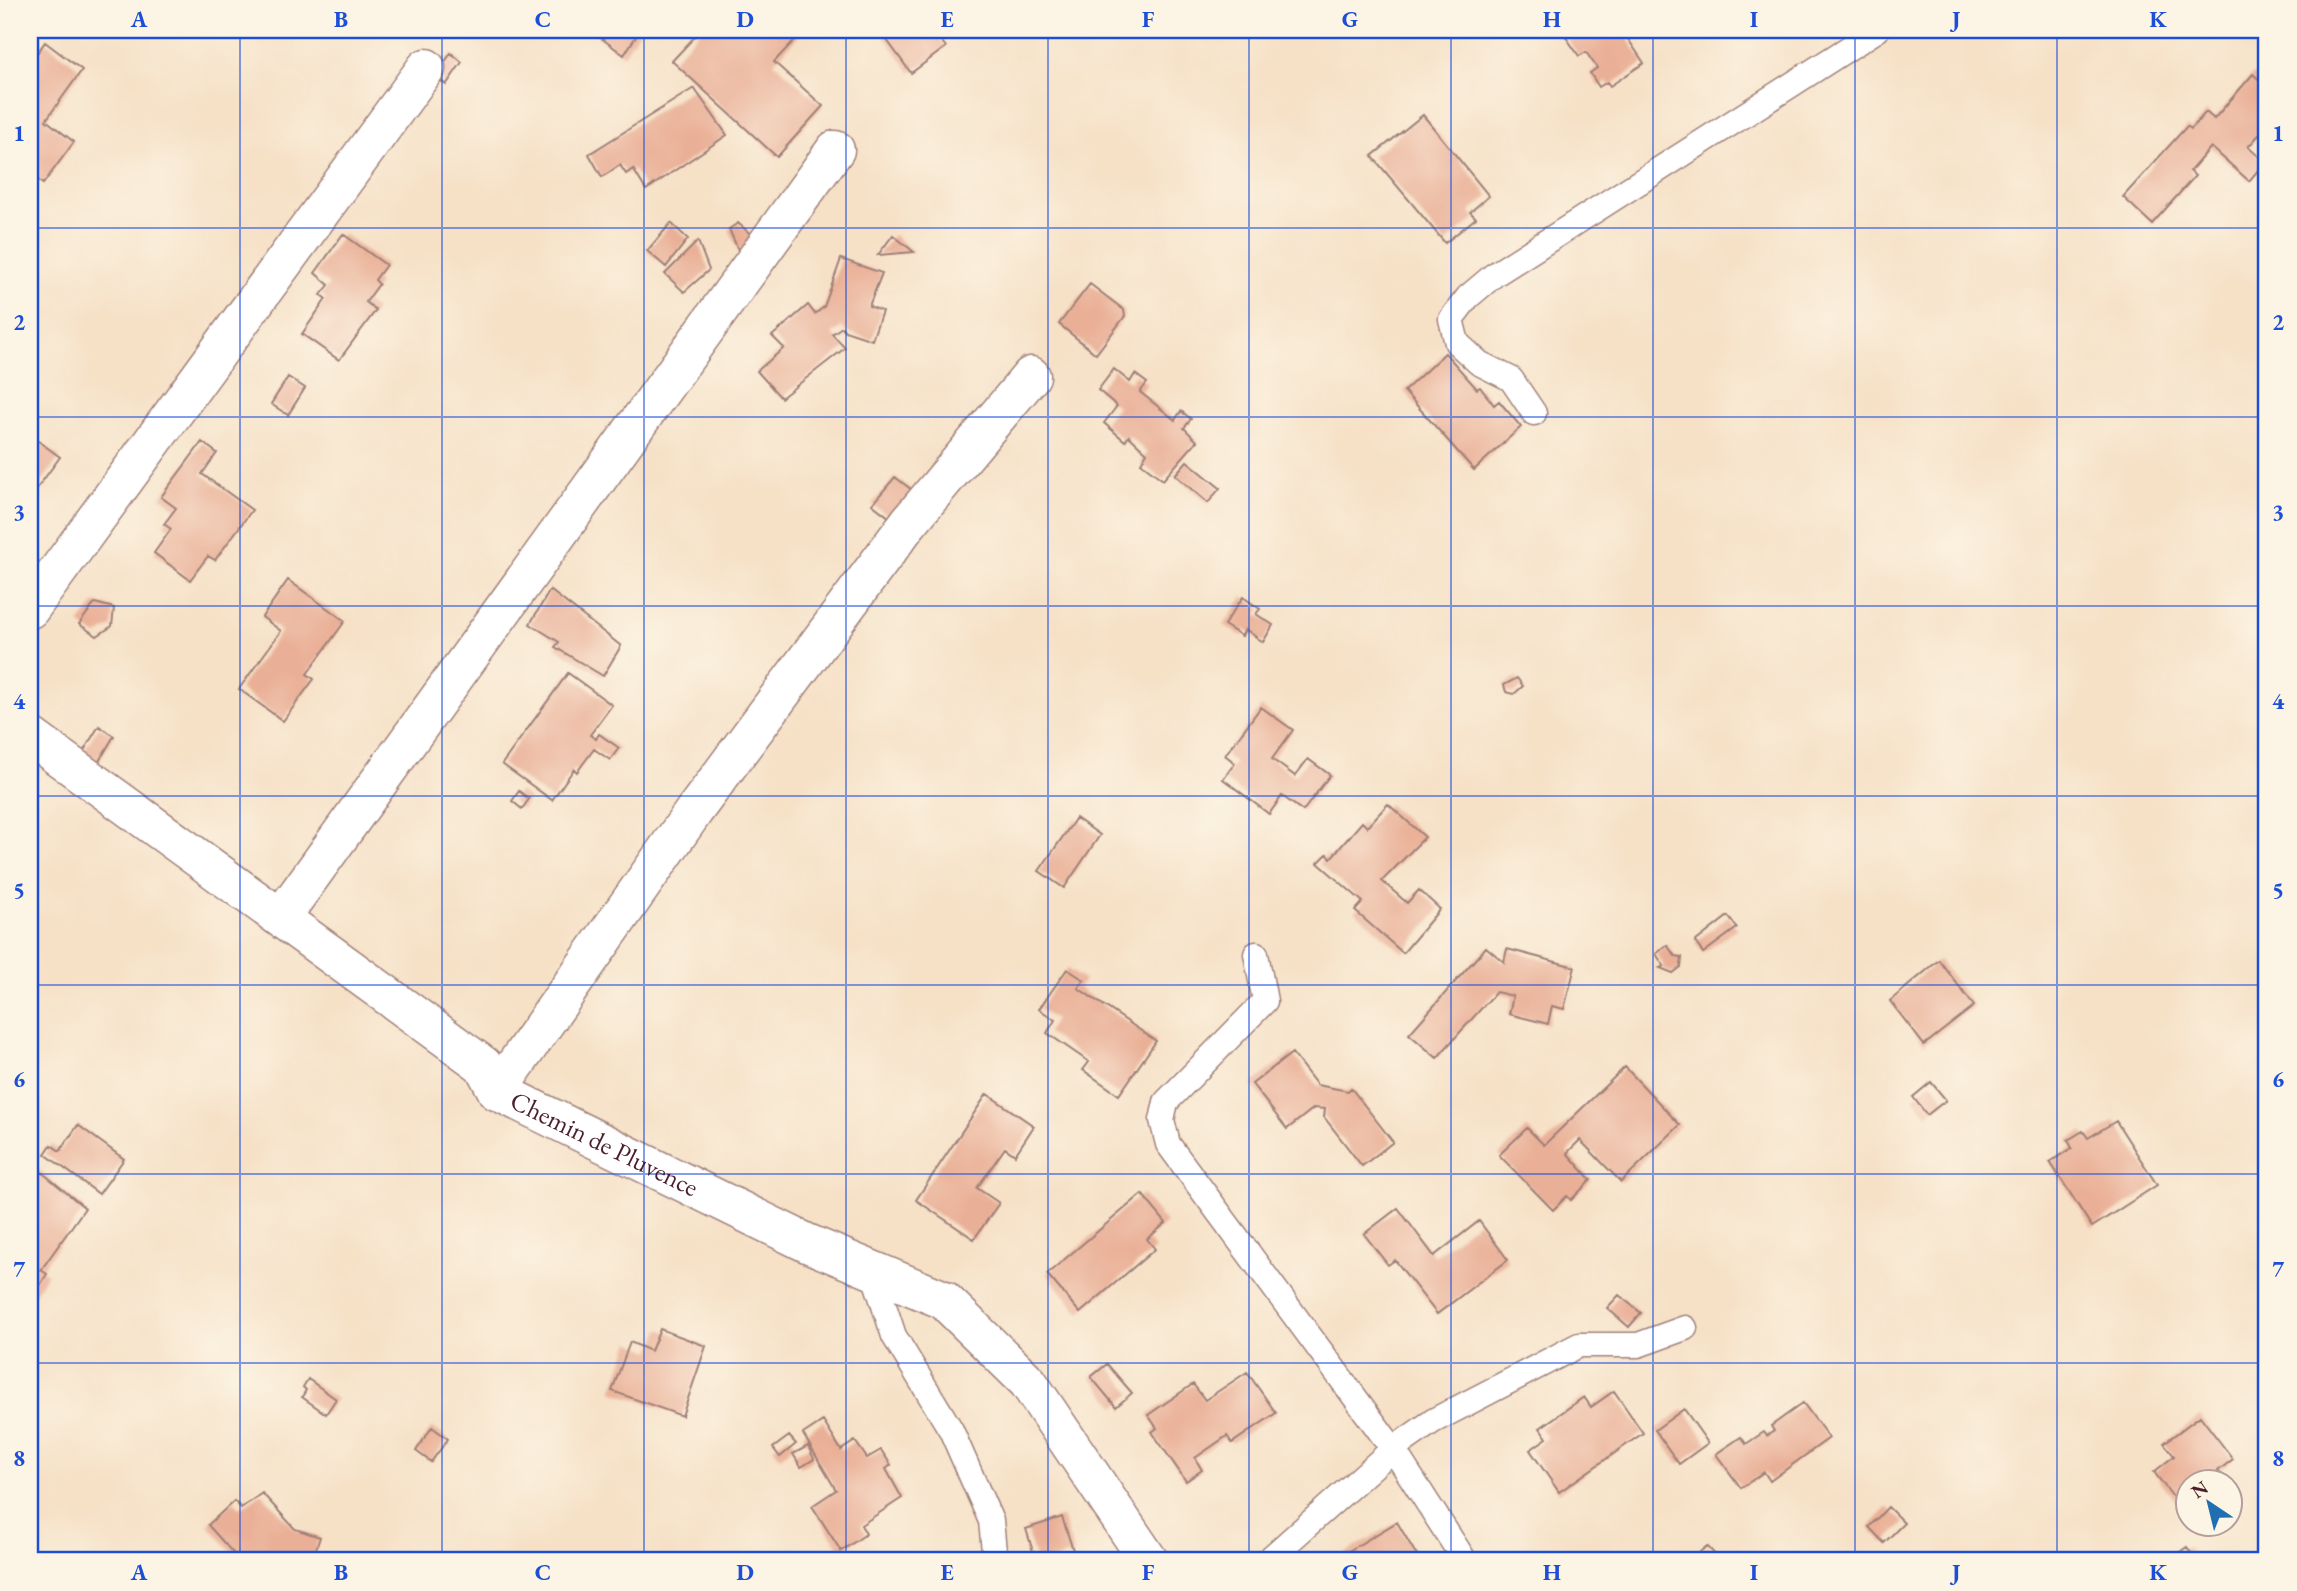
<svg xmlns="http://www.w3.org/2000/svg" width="2297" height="1591" font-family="'EB Garamond',serif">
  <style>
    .building { fill: #eab097 }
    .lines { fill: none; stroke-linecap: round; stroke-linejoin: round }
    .service-casing { stroke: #a08079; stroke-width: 27 }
    .minor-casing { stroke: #a08079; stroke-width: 41 }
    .service { stroke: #fff; stroke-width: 24 }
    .minor { stroke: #fff; stroke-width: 38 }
    .grid { fill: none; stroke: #1d4ed8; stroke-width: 2; stroke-opacity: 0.55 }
    .labels { text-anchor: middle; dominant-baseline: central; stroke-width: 7; stroke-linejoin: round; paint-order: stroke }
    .street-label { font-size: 26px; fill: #4a1f2b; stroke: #fcf5e5 }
    .neatline { fill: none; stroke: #1d4ed8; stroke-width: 2.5 }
    .grid-label { font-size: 23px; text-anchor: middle; font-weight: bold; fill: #1d4ed8 }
  </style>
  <rect width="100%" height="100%" fill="#fcf5e5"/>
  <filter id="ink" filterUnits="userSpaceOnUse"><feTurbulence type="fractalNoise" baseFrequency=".0143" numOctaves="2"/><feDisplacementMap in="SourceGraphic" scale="14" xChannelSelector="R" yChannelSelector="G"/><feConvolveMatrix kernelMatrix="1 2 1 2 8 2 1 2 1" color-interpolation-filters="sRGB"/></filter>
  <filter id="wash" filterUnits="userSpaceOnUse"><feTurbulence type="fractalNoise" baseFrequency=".00686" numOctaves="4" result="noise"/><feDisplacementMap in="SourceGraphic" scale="28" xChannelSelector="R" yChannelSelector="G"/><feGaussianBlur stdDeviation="1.57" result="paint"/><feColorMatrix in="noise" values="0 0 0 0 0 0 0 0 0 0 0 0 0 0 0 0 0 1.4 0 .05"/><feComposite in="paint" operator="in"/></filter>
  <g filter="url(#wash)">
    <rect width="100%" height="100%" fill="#f6e1c7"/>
    <g id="blocks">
      <path class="building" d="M595 30H640L624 55 593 32Z
        M701 30H804L774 62 823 106 777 157 672 61Z
        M893 30H933L946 47 911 73 884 36Z
        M1571 30H1622L1644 63 1610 86 1607 82 1599 87 1590 73 1597 68 1586 52 1579 56 1566 37 1573 33Z
        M45 42 82 70 46 120 74 142 43 184 30 174V63Z
        M451 53 462 62 446 85 435 76Z
        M2253 74 2267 87V126L2248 147 2265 162 2249 181 2211 147 2190 171 2195 176 2152 224 2123 197 2187 126 2191 129 2206 112 2214 119Z
        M694 88 727 135 646 190 633 169 626 174 620 165 602 177 589 154Z
        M1423 115 1489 196 1470 212 1476 218 1445 243 1372 156Z
        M671 223 688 239 666 267 647 251Z
        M738 223 755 238 739 252 729 229Z
        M343 234 386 265 375 280 379 284 366 302 376 310 339 360 302 334 326 299 321 295 329 285 315 273Z
        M893 235 914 252 878 255Z
        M698 241 709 270 684 292 665 274Z
        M841 259 882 273 869 306 882 311 872 340 845 331 842 327 832 334 845 348 781 398 757 371 784 348 772 336 808 305 815 314 824 307Z
        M1090 284 1124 310 1125 316 1096 354 1059 324Z
        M1445 353 1477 389 1480 387 1494 405 1499 401 1521 427 1474 470 1404 391Z
        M1114 369 1130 382 1135 374 1147 383 1140 392 1175 420 1181 411 1191 419 1184 428 1197 441 1163 480 1141 463 1147 453 1129 436 1125 441 1104 423 1117 406 1098 390Z
        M288 377 305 388 288 415 271 404Z
        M30 435 60 457 30 498Z
        M202 442 217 453 202 474 252 510 215 560 208 556 190 580 154 553 171 529 164 524 176 508 161 497Z
        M1187 461 1220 488 1208 503 1175 475Z
        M895 477 916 493 894 521 872 504Z
        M288 580 345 621 307 674 314 679 283 721 239 689 281 631 262 617Z
        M550 590 621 646 603 676 555 647 559 642 530 624Z
        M1243 597 1260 609 1256 614 1273 625 1263 642 1245 629 1242 636 1224 625Z
        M95 603 114 608 112 626 97 636 79 624Z
        M568 673 612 705 590 735 596 739 599 734 619 748 610 760 594 749 577 772 574 769 552 800 502 764Z
        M1517 678 1523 686 1514 694 1506 692 1504 685Z
        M1261 707 1293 730 1272 759 1295 776 1308 759 1330 775 1303 811 1282 796 1269 814 1223 779 1235 763 1225 755Z
        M99 726 114 736 98 763 83 752Z
        M519 791 529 799 522 809 512 801Z
        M1388 804 1425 837 1382 881 1407 903 1419 890 1440 909 1403 953 1355 911 1363 902 1318 863 1327 854 1331 858 1362 822 1367 827Z
        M1076 818 1100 835 1064 888 1039 871Z
        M1728 916 1737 928 1703 953 1695 942Z
        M1667 945 1675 956 1682 957 1681 967 1673 973 1660 968 1664 966 1656 954Z
        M1486 947 1504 962 1507 949 1575 967 1564 1009 1552 1006 1548 1024 1509 1014 1513 996 1496 992 1437 1058 1409 1034Z
        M1939 960 1974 1006 1924 1045 1890 1001Z
        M1067 969 1084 980 1078 988 1156 1041 1119 1095 1083 1070 1089 1062 1047 1033 1055 1020 1039 1009Z
        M1292 1053 1317 1085 1348 1091 1351 1088 1393 1142 1362 1166 1324 1117 1325 1109 1314 1108 1287 1129 1252 1084Z
        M1625 1067 1680 1125 1621 1182 1580 1140 1567 1153 1591 1180 1571 1200 1567 1196 1553 1210 1499 1155 1527 1128 1544 1145Z
        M1931 1082 1946 1100 1927 1115 1913 1097Z
        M987 1094 1034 1126 1015 1155 1005 1148 977 1188 999 1203 974 1239 916 1200Z
        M2116 1121 2157 1185 2092 1227 2050 1162 2072 1148 2068 1140 2083 1131 2088 1138Z
        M78 1125 124 1159 99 1194 45 1154 51 1145 60 1151Z
        M38 1169 85 1208 41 1270 47 1274 33 1296 30 1295V1179Z
        M1142 1194 1166 1223 1147 1239 1155 1249 1080 1313 1047 1274Z
        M1398 1208 1434 1256 1479 1221 1508 1260 1437 1314 1395 1260 1388 1265 1364 1234Z
        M1619 1295 1641 1313 1629 1327 1607 1308Z
        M660 1329 706 1346 682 1416 612 1391 630 1342 651 1351Z
        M1107 1364 1132 1393 1116 1407 1091 1377Z
        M1247 1372 1276 1413 1232 1443 1227 1436 1195 1458 1202 1470 1186 1481 1152 1432 1157 1428 1148 1415 1193 1384 1205 1400Z
        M308 1379 336 1399 326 1414 302 1397 306 1390 303 1387Z
        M1614 1391 1643 1433 1559 1492 1530 1450 1547 1438 1540 1428 1584 1397 1591 1407Z
        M1803 1403 1829 1438 1770 1481 1764 1472 1741 1488 1716 1454 1741 1437 1746 1444 1764 1432 1767 1436 1774 1431 1771 1426Z
        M1684 1409 1708 1443 1679 1464 1655 1430Z
        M2200 1416 2233 1459 2218 1471 2227 1482H2188V1517L2154 1472 2174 1456 2164 1443Z
        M823 1421 841 1450 855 1441 867 1458 881 1450 891 1465 886 1469 902 1498 861 1525 866 1534 841 1551 812 1506 836 1490 803 1434Z
        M432 1427 448 1439 431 1462 416 1451Z
        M789 1436 796 1444 780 1457 773 1448Z
        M808 1446 814 1459 801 1467 793 1454Z
        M262 1493 295 1529 320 1537 312 1561 289 1557 290 1561H240L208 1525 234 1501 241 1508Z
        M1888 1507 1904 1523 1884 1543 1869 1527Z
        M1062 1517 1074 1553 1049 1561H1036L1026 1529Z
        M1397 1522 1420 1561H1332Z
        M1707 1546 1721 1561H1689Z
        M2187 1547 2197 1561H2167Z"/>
    </g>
  </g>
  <g filter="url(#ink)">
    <use href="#blocks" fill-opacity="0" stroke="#a08079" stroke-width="2"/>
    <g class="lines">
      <defs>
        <path id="service" d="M1534 413 1511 379 1479 363 1457 343 1451 319 1468 297 1494 275 1877 30
          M1256 954 1265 1001 1166 1102 1162 1120 1168 1144 1393 1449 1465 1561
          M872 1269 894 1336 951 1430 991 1521 995 1561
          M1267 1561 1393 1449 1433 1421 1579 1345H1638L1685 1328"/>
        <g id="minor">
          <path d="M30 609 426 68"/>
          <path id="s1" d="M30 736 483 1065 497 1091 807 1243 944 1300 1028 1382 1149 1561"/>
          <path d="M282 916 835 150"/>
          <path d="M497 1091 694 811 909 522 1031 376"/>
        </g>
      </defs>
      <use href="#service" class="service-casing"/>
      <use href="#minor" class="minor-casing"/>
      <use href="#service" class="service"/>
      <use href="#minor" class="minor"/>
    </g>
  </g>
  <path class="grid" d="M240 30V1561M442 30V1561M644 30V1561M846 30V1561M1048 30V1561M1249 30V1561M1451 30V1561M1653 30V1561M1855 30V1561M2057 30V1561M30 228H2267M30 417H2267M30 606H2267M30 796H2267M30 985H2267M30 1174H2267M30 1363H2267"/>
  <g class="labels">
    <g class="street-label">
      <text stroke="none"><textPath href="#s1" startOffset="709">Chemin de Pluvence</textPath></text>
    </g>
  </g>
  <rect width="2297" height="1591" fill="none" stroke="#fcf5e5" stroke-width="77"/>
  <g transform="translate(2209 1503) rotate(325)"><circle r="33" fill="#fcf5e5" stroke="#b59f9b" stroke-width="2"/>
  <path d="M0-5L12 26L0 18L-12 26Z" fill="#1f6fb2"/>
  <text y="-10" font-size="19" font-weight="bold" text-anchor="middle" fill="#4a1f2b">N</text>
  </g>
  <rect x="38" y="38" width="2220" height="1514" class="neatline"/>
  <g class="grid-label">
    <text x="139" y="27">A</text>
    <text x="341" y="27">B</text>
    <text x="543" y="27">C</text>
    <text x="745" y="27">D</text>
    <text x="947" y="27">E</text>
    <text x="1148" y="27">F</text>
    <text x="1350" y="27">G</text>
    <text x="1552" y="27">H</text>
    <text x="1754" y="27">I</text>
    <text x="1956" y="27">J</text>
    <text x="2158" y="27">K</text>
    <text x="19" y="141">1</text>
    <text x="2278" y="141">1</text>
    <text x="19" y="330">2</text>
    <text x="2278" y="330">2</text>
    <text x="19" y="520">3</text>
    <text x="2278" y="520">3</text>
    <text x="19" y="709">4</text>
    <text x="2278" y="709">4</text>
    <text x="19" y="898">5</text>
    <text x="2278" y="898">5</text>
    <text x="19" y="1087">6</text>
    <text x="2278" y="1087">6</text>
    <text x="19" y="1277">7</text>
    <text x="2278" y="1277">7</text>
    <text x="19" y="1466">8</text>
    <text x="2278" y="1466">8</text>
    <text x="139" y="1580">A</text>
    <text x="341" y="1580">B</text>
    <text x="543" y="1580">C</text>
    <text x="745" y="1580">D</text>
    <text x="947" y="1580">E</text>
    <text x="1148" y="1580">F</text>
    <text x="1350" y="1580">G</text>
    <text x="1552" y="1580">H</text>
    <text x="1754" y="1580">I</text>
    <text x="1956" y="1580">J</text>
    <text x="2158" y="1580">K</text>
  </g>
</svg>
